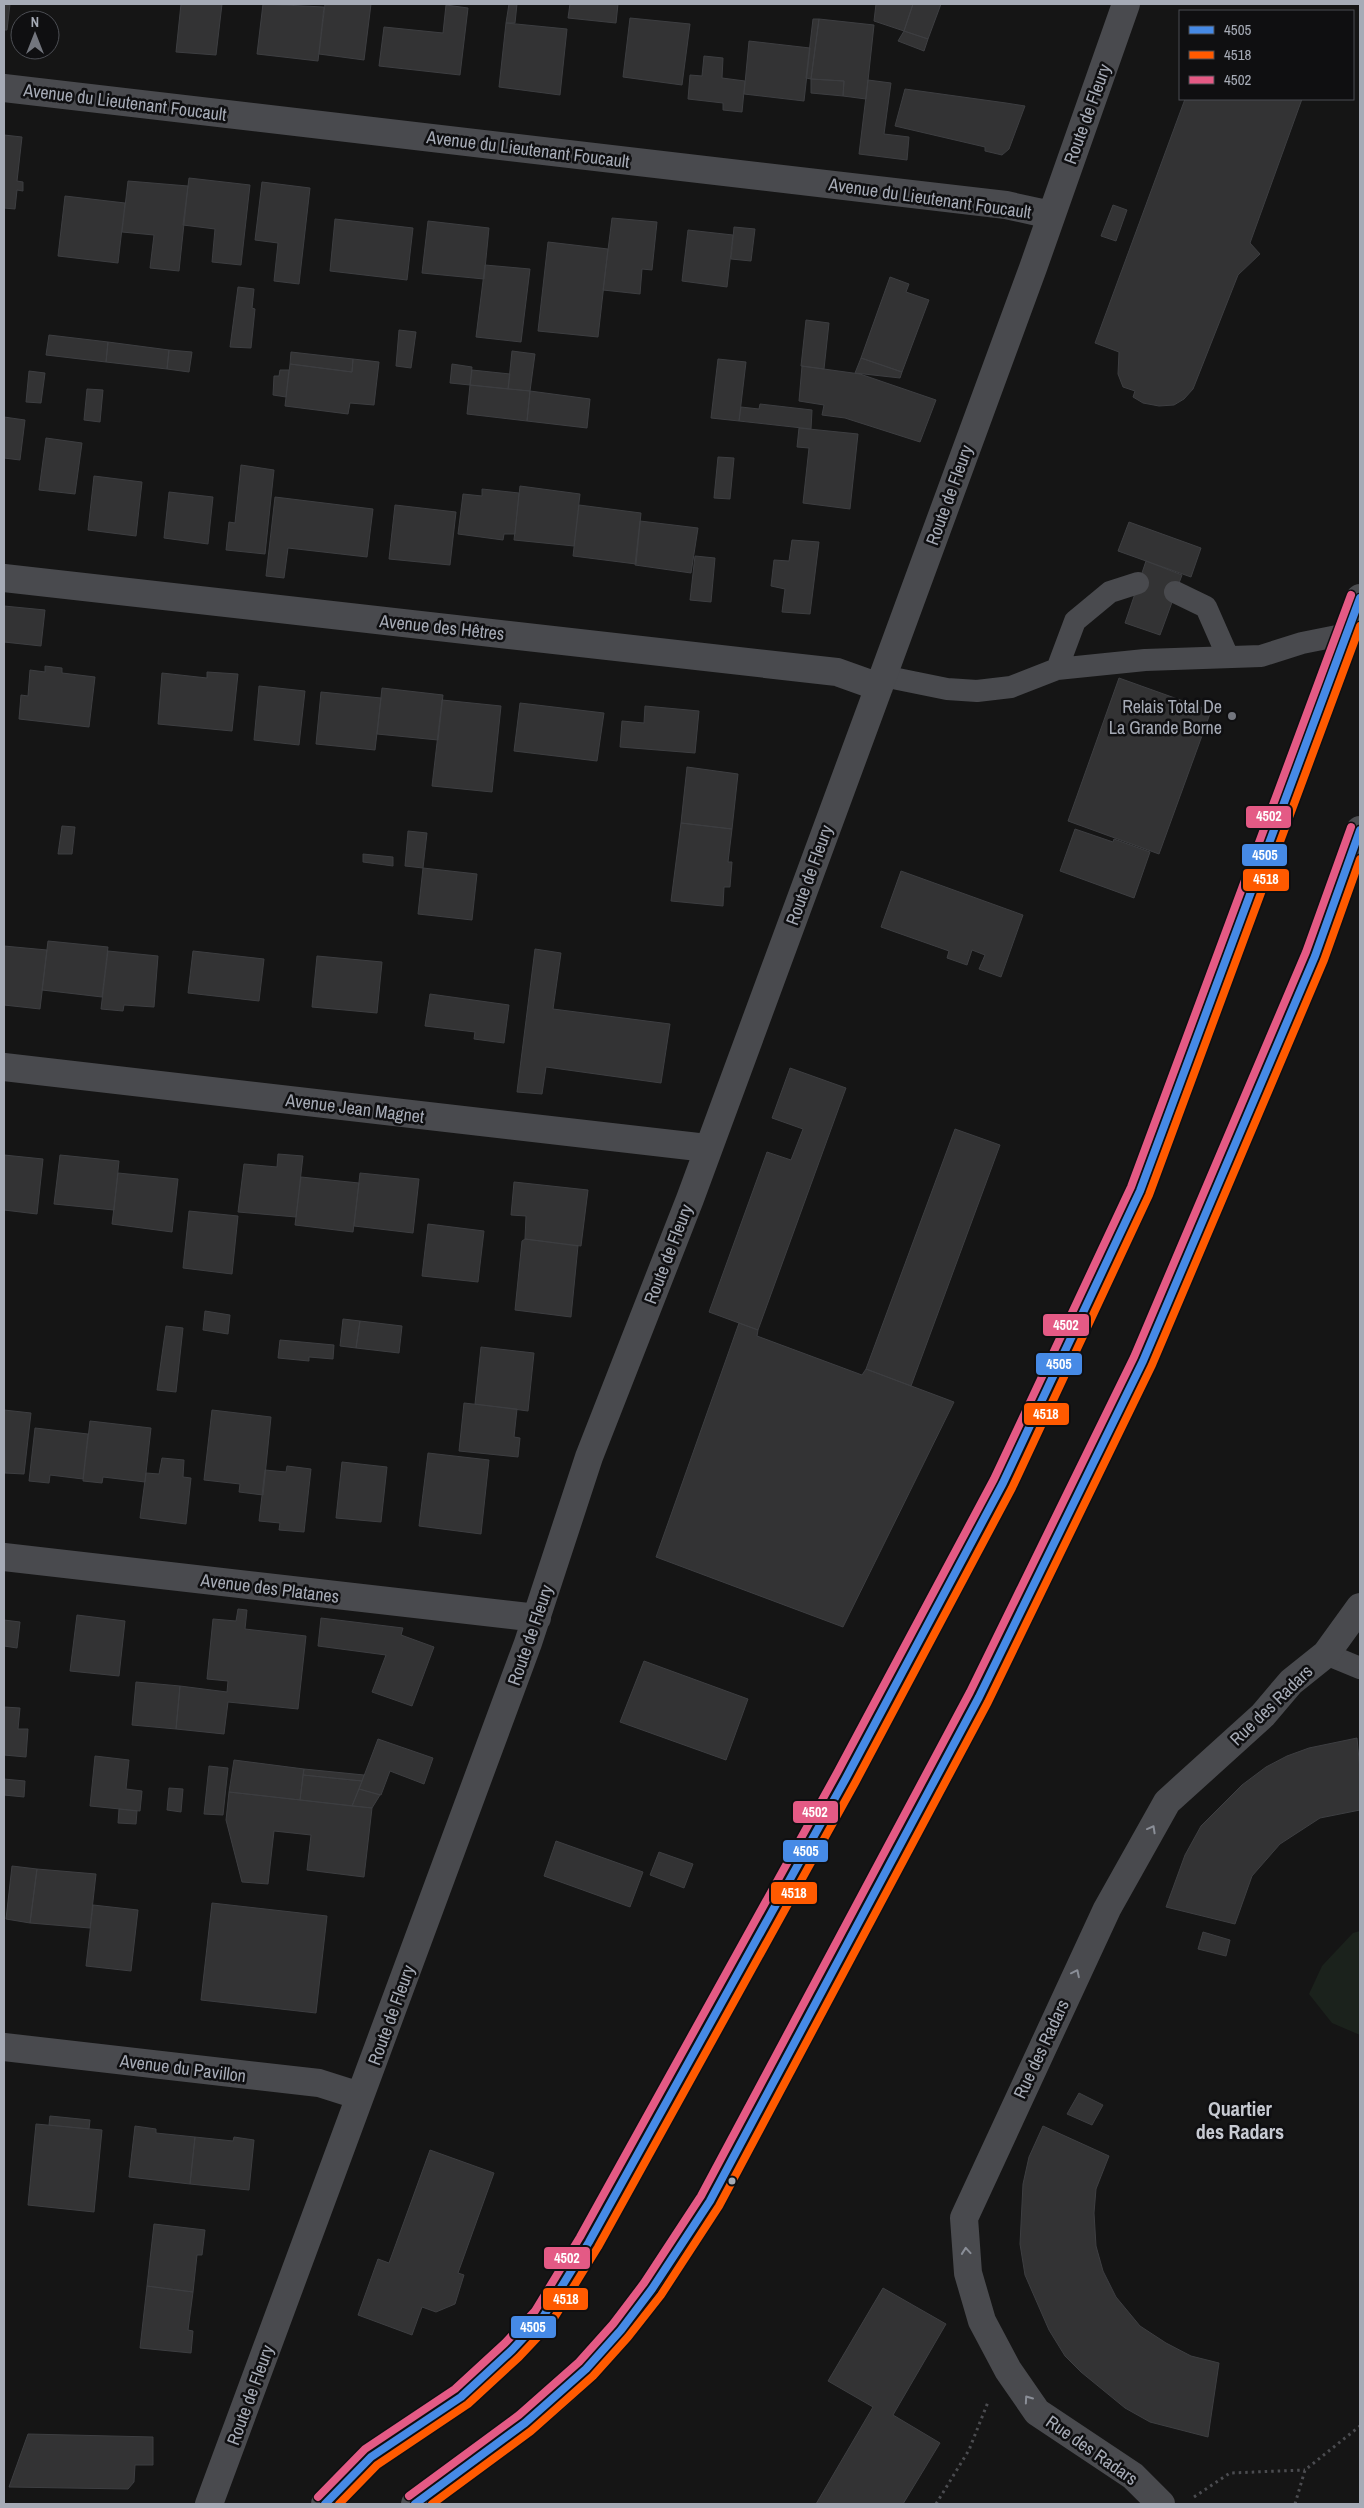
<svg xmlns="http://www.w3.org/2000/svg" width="1364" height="2508" font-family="'Archivo Narrow',sans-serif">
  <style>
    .green { fill: #1b221c }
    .building { fill: #333334; stroke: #3d3e41 }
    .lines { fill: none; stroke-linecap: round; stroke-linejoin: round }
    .path { stroke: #4b4c50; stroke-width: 3; stroke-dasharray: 2.5 4; stroke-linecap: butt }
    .service { stroke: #494a4e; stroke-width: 22 }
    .minor { stroke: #494a4e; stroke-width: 28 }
    .primary { stroke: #4b4d50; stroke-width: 28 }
    .bus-1-casing { stroke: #0f0f11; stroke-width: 11 }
    .bus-2-casing { stroke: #0f0f11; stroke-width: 11 }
    .bus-3-casing { stroke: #0f0f11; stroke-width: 11 }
    .bus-1 { stroke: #468ae6; stroke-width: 8 }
    .bus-2 { stroke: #ff5a00; stroke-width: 8 }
    .bus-3 { stroke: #e45a85; stroke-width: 8 }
    .oneway { stroke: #8a8e97 }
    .poi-dot { fill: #73767e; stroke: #0f0f11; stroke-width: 2 }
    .bus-dot { fill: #a6abb6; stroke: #0f0f11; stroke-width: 2 }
    .labels { text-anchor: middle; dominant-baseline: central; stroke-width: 5; stroke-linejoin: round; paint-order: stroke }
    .street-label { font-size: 18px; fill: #a6abb6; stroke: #0f0f11 }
    .poi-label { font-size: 18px; fill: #a6abb6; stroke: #0f0f11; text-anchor: end }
    .quarter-label { font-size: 20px; font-weight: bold; fill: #c7cad2; stroke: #0f0f11 }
    .line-badge { stroke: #0f0f11; stroke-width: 2 }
    .badge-label { font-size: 14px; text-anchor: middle; font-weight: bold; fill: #fff }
  </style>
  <rect width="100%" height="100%" fill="#151515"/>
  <path class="green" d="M1360 1931V2035L1332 2023 1309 1994 1322 1966 1353 1933Z"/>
  <path class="building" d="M4 4H10L7 30H4Z
    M181 4H222L216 55 176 52Z
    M263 4 324 7 318 61 257 54Z
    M325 4H371L364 60 319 54Z
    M509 4H517L515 23H506Z
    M570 4H618L616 23 568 18Z
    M876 4H913L904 31 874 21Z
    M913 4H941L928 39 904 31Z
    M446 5 468 8 460 75 379 66 384 27 443 33Z
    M630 18 690 24 682 85 623 77Z
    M813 19H819L811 79 806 78Z
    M819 19 874 25 866 99 843 96 844 81 811 79Z
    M506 23 567 29 560 95 499 87Z
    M904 31 928 39 924 51 898 41Z
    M749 41 810 48 804 101 744 94Z
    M704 56 723 58 722 78 745 81 742 112 723 110V103L688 99 690 75 702 76Z
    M811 79 844 81 843 96 811 93Z
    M868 80 891 83 884 134 909 137 907 160 859 154Z
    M905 89 1006 103 1025 106 1009 149 1002 155 985 151V147L895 126Z
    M1185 99H1302L1250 243 1260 254 1238 275 1193 389 1184 399 1174 405 1159 406 1143 403 1133 397 1135 391 1123 387 1118 374 1119 352 1095 343Z
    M4 135 22 137 17 181 23 182V191L17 190 15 209 4 208Z
    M189 178 250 185 241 265 212 262 215 229 183 225Z
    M128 181 188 186 179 271 150 268 154 235 122 232Z
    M262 182 310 188 299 284 274 281 278 243 255 240Z
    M65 196 125 203 118 263 58 256Z
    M1113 205 1127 210 1116 241 1101 236Z
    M612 218 657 222 652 270 642 269 640 294 603 290Z
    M335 219 413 228 407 280 330 271Z
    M428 221 489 228 484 279 422 273Z
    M734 227 755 229 751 261 731 259Z
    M688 230 733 235 727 287 682 281Z
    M548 242 608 249 598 337 538 331Z
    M485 265 530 269 521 342 476 337Z
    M890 277 909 284 906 292 929 300 902 372 861 358Z
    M238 287 254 289 252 308 255 309 251 348 230 347Z
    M806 320 829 323 824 369 801 366Z
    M399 330 416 332 411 368 396 366Z
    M49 335 108 342 106 362 46 355Z
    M108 342 169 350 167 369 106 362Z
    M169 350 192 352 189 372 167 369Z
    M512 351 535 354 530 391 508 389Z
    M291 352 353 359 352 372 290 364Z
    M861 358 902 372 900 378 855 373Z
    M353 359 379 362 374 405 350 403 348 414 285 406 290 364 352 372Z
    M718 359 746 362 739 421 711 418Z
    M452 364 472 367 470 385 450 383Z
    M802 366 860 374 936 400 920 442 845 418 822 415 824 405 799 401Z
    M280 370H289L286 397 273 395 274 376H279Z
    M472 370 510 374 508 389 470 385Z
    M29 371 45 373 41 403 26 402Z
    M470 385 530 391 527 421 467 414Z
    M87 389 103 390 100 422 84 420Z
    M530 391 590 399 587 428 527 421Z
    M760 404 812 410 811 429 739 421 741 407 759 409Z
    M4 417 25 420 20 460 4 458Z
    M799 428 858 434 850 509 803 503 809 448 797 447Z
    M46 438 82 443 75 494 39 490Z
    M718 457 734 458 730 499 714 498Z
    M241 465 274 470 265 554 226 550 229 522 235 523Z
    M94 476 142 482 136 536 88 530Z
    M520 486 580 494 574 546 514 540Z
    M482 489 519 493 515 534H504L503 540 458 534 463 494 482 496Z
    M169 492 213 497 208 544 164 538Z
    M275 497 373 509 367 557 288 548 284 578 266 576Z
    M395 505 456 512 450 565 389 559Z
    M579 505 641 513 636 564 573 556Z
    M640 521 698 528 691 573 635 565Z
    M1129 522 1201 548 1191 577 1118 551Z
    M792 540 819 542 810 614 782 612 785 589 771 586 774 560 789 561Z
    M695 556 715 558 711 602 690 600Z
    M1146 561 1182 575 1160 635 1125 623Z
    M4 606 45 610 41 646 4 642Z
    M45 666 62 668V673L95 677 89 727 19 719 21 695 28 696 30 670 45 672Z
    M207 672 238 674 232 731 158 724 162 673 207 678Z
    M1119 678 1211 711 1159 854 1068 821Z
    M259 686 305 691 299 745 254 740Z
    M382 688 443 695 438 740 377 734Z
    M321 692 381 698 375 750 316 744Z
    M442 700 501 706 492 792 432 786Z
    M520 703 604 713 597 761 514 751Z
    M645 706 699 711 695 753 620 747 622 721 644 723Z
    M687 767 738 774 732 829 681 823Z
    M681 823 732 829 728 862H732L730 887H724L723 906 671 901Z
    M62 826 75 827 72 854H58Z
    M1075 829 1113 842 1114 839 1150 852 1134 898 1060 871Z
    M408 831 427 833 423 868 405 866Z
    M363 854 393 857V866L363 862Z
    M423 868 477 874 472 920 418 914Z
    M901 871 1023 915 1001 977 979 969 985 955 972 950 967 965 947 958 949 951 881 927Z
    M48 941 108 947 102 997 42 990Z
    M4 946 47 950 40 1009 4 1005Z
    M535 949 561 953 553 1009 670 1024 661 1083 546 1067 542 1094 517 1092Z
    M108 951 158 956 154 1007 124 1005 123 1011 101 1009Z
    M193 951 264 959 259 1001 188 993Z
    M317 956 382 962 377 1013 312 1007Z
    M430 994 509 1005 504 1043 474 1039 475 1032 425 1026Z
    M790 1068 846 1088 758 1330 709 1312 767 1152 791 1160 803 1129 772 1118Z
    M955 1129 1000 1145 911 1386 866 1369Z
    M278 1154 303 1156 296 1217 238 1212 244 1164 277 1167Z
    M4 1155 43 1159 37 1214 4 1210Z
    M60 1155 119 1161 114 1210 54 1204Z
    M118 1173 178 1179 172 1232 112 1224Z
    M360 1173 419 1179 413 1233 354 1226Z
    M301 1177 359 1183 353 1232 295 1225Z
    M514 1182 588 1190 581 1246 525 1239 526 1216 511 1215Z
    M189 1211 238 1216 232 1274 183 1268Z
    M428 1224 484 1231 478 1282 422 1276Z
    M525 1239 578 1246 571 1317 515 1310 522 1241Z
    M205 1311 230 1315 228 1334 203 1330Z
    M343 1319 360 1321 356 1348 340 1346Z
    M360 1321 402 1326 399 1353 356 1348Z
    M739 1323 758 1330 757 1336 862 1375 866 1369 954 1402 843 1627 656 1557Z
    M166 1326 183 1328 176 1392 157 1390Z
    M280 1340 334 1345 333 1359 309 1357V1361L278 1358Z
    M481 1347 534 1353 528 1411 475 1404Z
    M464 1403 517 1409 514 1437 520 1438 518 1457 459 1451Z
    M4 1410 31 1413 24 1474 5 1473Z
    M212 1410 271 1417 263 1495 239 1492 240 1484 204 1480Z
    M90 1421 151 1428 145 1482 103 1477 102 1483 83 1481Z
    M35 1428 88 1434 83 1479 50 1475 49 1483 29 1481Z
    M428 1453 489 1460 481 1534 419 1526Z
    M162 1458 184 1460 183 1477 191 1478 186 1524 140 1518 146 1473 159 1474Z
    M342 1462 387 1467 381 1522 336 1518Z
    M287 1466 311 1469 304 1532 279 1530 280 1523 259 1521 265 1470 286 1472Z
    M238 1609 247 1610 245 1629 306 1636 298 1709 228 1702 224 1734 176 1729 180 1686 227 1692 228 1681 207 1679 213 1619 236 1621Z
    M77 1615 125 1621 119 1676 70 1671Z
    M321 1618 403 1628 401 1635 434 1647 412 1706 372 1692 386 1655 318 1646Z
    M4 1620 20 1622 17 1648 4 1646Z
    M644 1661 748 1699 726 1760 620 1722Z
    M136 1682 180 1686 176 1729 132 1725Z
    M4 1707 20 1708 18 1729H28L26 1757 4 1755Z
    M1357 1738 1360 1770V1810L1320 1818 1280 1844 1252 1876 1235 1924 1166 1907 1185 1855 1201 1826 1242 1785 1266 1767 1287 1756 1309 1748Z
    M378 1739 433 1758 424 1784 390 1771 381 1795 359 1789Z
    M95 1756 129 1760 126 1789 142 1791 140 1811 90 1806Z
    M234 1760 304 1769 300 1800 229 1792Z
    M209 1766 228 1768 223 1815 204 1814Z
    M304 1769 364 1775 362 1781 303 1775Z
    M303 1775 362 1781 352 1806 300 1800Z
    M4 1779 25 1781 24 1797 4 1795Z
    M169 1788 183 1789 181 1812 167 1810Z
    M359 1789 380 1795 372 1808 352 1806Z
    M229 1792 372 1808 364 1877 307 1870 311 1835 274 1831 268 1884 242 1882 226 1820Z
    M119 1809 137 1811 136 1824 118 1823Z
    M556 1841 643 1872 630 1907 544 1876Z
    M659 1852 693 1864 684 1888 650 1875Z
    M12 1866 37 1869 30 1923 6 1919Z
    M37 1869 96 1874 90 1928 30 1923Z
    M212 1903 327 1916 316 2013 201 2000Z
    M93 1905 138 1910 131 1971 86 1966Z
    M1203 1932 1230 1940 1226 1956 1198 1949Z
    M1079 2093 1103 2105 1092 2125 1067 2114Z
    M50 2116 90 2120 89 2129 49 2125Z
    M36 2124 102 2130 94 2212 28 2205Z
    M135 2126 156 2129V2133L195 2137 190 2184 129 2177Z
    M1043 2126 1109 2156 1096 2189 1094 2213 1096 2246 1103 2271 1116 2297 1140 2326 1166 2343 1191 2356 1219 2363 1208 2437 1150 2422 1125 2408 1081 2372 1065 2356 1049 2330 1025 2275 1020 2244 1023 2184 1029 2157Z
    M195 2137 233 2141 234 2137 254 2140 249 2190 190 2184Z
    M430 2150 494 2173 458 2273 464 2275 455 2304 436 2312 422 2307 412 2335 358 2315 378 2259 389 2263Z
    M154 2224 205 2230 202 2255H197L193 2292 147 2286Z
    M147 2286 193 2292 188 2330 193 2331 191 2353 140 2348Z
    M883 2288 946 2324 893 2415 940 2443 903 2504H816L873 2407 828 2381Z
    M28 2434 153 2437V2465H135L134 2482 128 2489 9 2487Z"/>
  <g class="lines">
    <path class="path" d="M1194 2497 1230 2473 1305 2470
      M936 2504 969 2450 988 2402
      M1295 2504 1305 2470 1360 2426"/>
    <path class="service" d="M1175 592 1206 607 1228 657
      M1057 669 1075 621 1110 592 1138 583
      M883 676 947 689 977 691 1011 687 1057 669 1145 660 1261 656 1302 643 1347 634
      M1326 1654 1360 1668"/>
    <path class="minor" d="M4 88 1006 205 1051 215
      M4 578 837 672 879 687
      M4 1067 707 1148
      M4 1557 537 1618
      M4 2047 319 2083 360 2096
      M209 2504 528 1643 589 1457 690 1199 883 676 1033 268 1126 4
      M1161 2504 1133 2476 1037 2412 1008 2370 982 2321 968 2273 964 2218 1107 1909 1167 1802 1263 1715 1291 1682 1326 1654 1360 1607"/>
    <path class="primary" d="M325 2504 371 2457 461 2397 512 2350 543 2317 589 2242 846 1778 1003 1483 1140 1191 1360 598
      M415 2504C473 2461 535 2421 586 2369 635 2319 673 2261 710 2201L979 1697 1143 1361 1315 956 1360 830"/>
    <defs>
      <path id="bus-1" d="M325 2504 371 2457 461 2397 512 2350 543 2317 589 2242 846 1778 1003 1483 1140 1191 1360 598
        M415 2504 525 2423 586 2369 621 2330 652 2289 710 2201 979 1697 1143 1361 1315 956 1360 830"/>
      <path id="bus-2" d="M339 2504 377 2465 468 2404 519 2357 551 2323 598 2247 855 1783 1012 1488 1149 1195 1360 626
        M432 2504 531 2431 593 2376 628 2337 661 2295 719 2206 988 1702 1152 1365 1324 960 1360 859"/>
      <path id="bus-3" d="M409 2496 519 2415 579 2362 613 2324 644 2283 701 2196 970 1692 1134 1357 1306 952 1351 827
        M318 2497 365 2449 455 2389 505 2343 535 2311 580 2237 837 1773 994 1479 1131 1187 1351 595"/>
    </defs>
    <use href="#bus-1" class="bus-1-casing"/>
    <use href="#bus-2" class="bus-2-casing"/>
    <use href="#bus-3" class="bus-3-casing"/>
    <use href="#bus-1" class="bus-1"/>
    <use href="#bus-2" class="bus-2"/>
    <use href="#bus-3" class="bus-3"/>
  </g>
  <defs><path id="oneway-chevron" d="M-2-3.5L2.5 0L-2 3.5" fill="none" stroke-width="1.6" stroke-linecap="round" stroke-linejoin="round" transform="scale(1.25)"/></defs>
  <g class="oneway">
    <use href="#oneway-chevron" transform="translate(1152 1829) rotate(-61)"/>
    <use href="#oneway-chevron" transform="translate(1076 1973) rotate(-64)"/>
    <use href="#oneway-chevron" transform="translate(966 2251) rotate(-95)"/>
    <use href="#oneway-chevron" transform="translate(1028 2399) rotate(-125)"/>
  </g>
  <circle class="poi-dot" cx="1232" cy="716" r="5"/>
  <circle class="bus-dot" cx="732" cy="2181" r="4.5"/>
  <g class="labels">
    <g class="street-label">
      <text transform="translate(125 102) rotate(7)">Avenue du Lieutenant Foucault</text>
      <text transform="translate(1087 114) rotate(-70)">Route de Fleury</text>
      <text transform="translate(528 149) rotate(7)">Avenue du Lieutenant Foucault</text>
      <text transform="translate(930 198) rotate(8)">Avenue du Lieutenant Foucault</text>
      <text transform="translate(949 495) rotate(-70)">Route de Fleury</text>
      <text transform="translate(442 627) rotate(6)">Avenue des Hêtres</text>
      <text transform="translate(809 875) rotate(-70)">Route de Fleury</text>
      <text transform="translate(355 1108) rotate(7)">Avenue Jean Magnet</text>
      <text transform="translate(668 1254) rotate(-69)">Route de Fleury</text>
      <text transform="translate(270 1588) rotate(7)">Avenue des Platanes</text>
      <text transform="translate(530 1635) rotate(-71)">Route de Fleury</text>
      <text transform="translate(1271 1705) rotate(-44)">Rue des Radars</text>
      <text transform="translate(391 2015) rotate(-70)">Route de Fleury</text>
      <text transform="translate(1041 2049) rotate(-65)">Rue des Radars</text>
      <text transform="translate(183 2068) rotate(7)">Avenue du Pavillon</text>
      <text transform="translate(250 2395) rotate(-70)">Route de Fleury</text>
      <text transform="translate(1092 2450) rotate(35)">Rue des Radars</text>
    </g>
    <g class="poi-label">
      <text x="1222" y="706">Relais Total De<tspan x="1222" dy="21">La Grande Borne</tspan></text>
    </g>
    <g class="quarter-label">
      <text x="1240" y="2108">Quartier<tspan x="1240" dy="23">des Radars</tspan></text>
    </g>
  </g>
  <g class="line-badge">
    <rect x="1245" y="805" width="47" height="24" rx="5" fill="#e45a85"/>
    <rect x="1241" y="843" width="47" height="24" rx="5" fill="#468ae6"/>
    <rect x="1242" y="868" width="48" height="24" rx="5" fill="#ff5a00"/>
    <rect x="1042" y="1313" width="48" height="24" rx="5" fill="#e45a85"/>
    <rect x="1035" y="1352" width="48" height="24" rx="5" fill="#468ae6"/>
    <rect x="1023" y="1402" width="47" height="24" rx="5" fill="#ff5a00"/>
    <rect x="792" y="1800" width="47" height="24" rx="5" fill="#e45a85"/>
    <rect x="782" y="1839" width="47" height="24" rx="5" fill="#468ae6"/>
    <rect x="770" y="1881" width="48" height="24" rx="5" fill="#ff5a00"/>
    <rect x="543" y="2246" width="48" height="24" rx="5" fill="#e45a85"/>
    <rect x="542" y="2287" width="47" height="24" rx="5" fill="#ff5a00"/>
    <rect x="510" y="2315" width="47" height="24" rx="5" fill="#468ae6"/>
  </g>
  <g class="badge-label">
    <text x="1269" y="821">4502</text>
    <text x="1265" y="860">4505</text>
    <text x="1266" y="884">4518</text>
    <text x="1066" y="1330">4502</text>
    <text x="1059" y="1369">4505</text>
    <text x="1046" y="1419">4518</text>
    <text x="815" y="1817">4502</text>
    <text x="806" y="1856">4505</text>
    <text x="794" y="1898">4518</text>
    <text x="567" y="2263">4502</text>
    <text x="566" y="2304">4518</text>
    <text x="533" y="2332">4505</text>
  </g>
  <rect width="1364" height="2508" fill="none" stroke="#a6abb6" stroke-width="10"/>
  <rect x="1179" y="10" width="175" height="90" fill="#0f0f11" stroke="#4b4d53"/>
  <rect x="1189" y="26" width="25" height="8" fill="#468ae6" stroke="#4b4d53"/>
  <text x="1224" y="35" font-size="15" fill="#a6abb6">4505</text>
  <rect x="1189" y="51" width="25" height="8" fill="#ff5a00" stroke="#4b4d53"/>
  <text x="1224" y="60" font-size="15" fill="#a6abb6">4518</text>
  <rect x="1189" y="76" width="25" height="8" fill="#e45a85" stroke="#4b4d53"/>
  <text x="1224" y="85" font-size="15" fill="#a6abb6">4502</text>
  <g transform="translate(35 35)"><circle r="24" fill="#0f0f11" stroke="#4b4d53"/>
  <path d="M0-4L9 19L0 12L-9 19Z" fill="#73767e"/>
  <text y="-8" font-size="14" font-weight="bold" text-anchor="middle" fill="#a6abb6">N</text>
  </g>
</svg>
